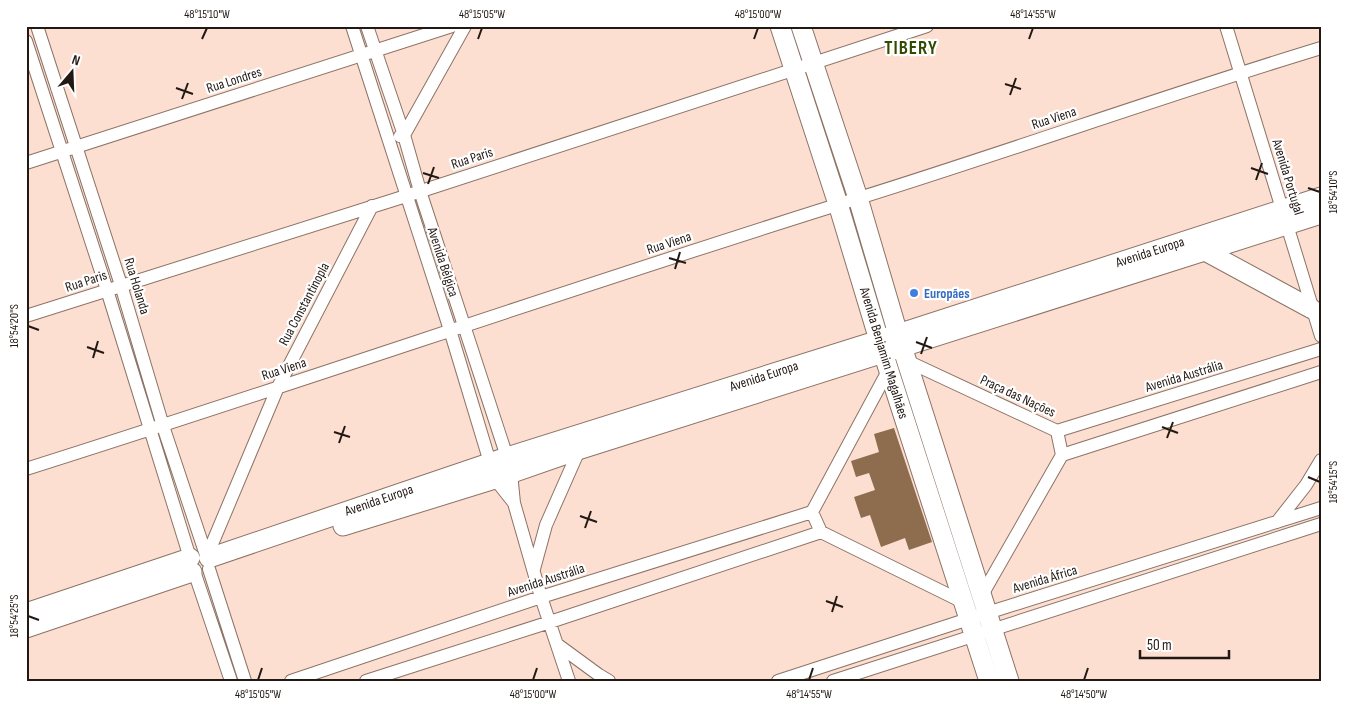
<svg xmlns="http://www.w3.org/2000/svg" width="1347" height="707" font-family="'Sofia Sans Condensed',sans-serif">
  <style>
    .building { fill: #8e6d4e }
    .lines { fill: none; stroke-linecap: round; stroke-linejoin: round }
    .street-casing { stroke: #8c7366; stroke-width: 14 }
    .secondary-casing { stroke: #8c7366; stroke-width: 21 }
    .street { stroke: #fff; stroke-width: 12 }
    .secondary { stroke: #fff; stroke-width: 19 }
    .ticks { fill: none; stroke: #231914; stroke-width: 2 }
    .shop-dot { fill: #3f7fe0; stroke: #fff; stroke-width: 2 }
    .labels { text-anchor: middle; dominant-baseline: central; stroke-width: 4.5; stroke-linejoin: round; paint-order: stroke }
    .street-label { font-size: 14px; fill: #231914; stroke: #fff }
    .shop-label { font-size: 14px; font-weight: bold; fill: #366cbe; stroke: #fff; text-anchor: start }
    .district-label { font-size: 19px; font-weight: bold; letter-spacing: 1px; fill: #314b00; stroke: #fff }
    .neatline { fill: none; stroke: #231914; stroke-width: 2 }
    .ticks-label { font-size: 12px; text-anchor: middle; fill: #231914 }
  </style>
  <rect width="100%" height="100%" fill="#fcdfd1"/>
  <path class="building" d="M894 428 932 542 909 550 905 538 881 547 870 515 861 518 854 497 875 490 869 473 856 477 851 461 879 452 874 434Z"/>
  <g class="lines">
    <defs>
      <path id="street" d="M37 26 121 285 163 426 206 555
        M352 26 450 330 495 479 514 503
        M367 26 404 135 420 191 507 457 511 473 514 503 541 597 569 681
        M1226 26 1321 336
        M26 41 107 290 190 558
        M400 136 404 135 465 26
        M26 163 452 26
        M26 316 406 196 927 26
        M907 361 1057 431 1062 455 982 595
        M889 369 812 512 821 532 963 602
        M1057 431 1321 349
        M1062 455 1321 372
        M26 469C305 381 580 285 859 198 1013 150 1166 95 1321 48
        M1277 522 1306 485 1321 460
        M207 556 278 387 372 206
        M209 569 245 681
        M534 569 546 525 580 448
        M195 574 231 681
        M558 645 599 675 609 681
        M291 681 541 597 812 512
        M366 681 550 622 821 532
        M778 681 987 613 1321 508
        M833 681 1321 524"/>
      <path id="secondary" d="M780 26 838 204 879 340 989 681
        M801 26 858 198 898 334 1009 681
        M1205 251 1312 309
        M343 526 495 479 578 450 1321 214
        M209 558 507 457 879 340 1321 197
        M26 613 190 558
        M26 628 192 572"/>
    </defs>
    <use href="#street" class="street-casing"/>
    <use href="#secondary" class="secondary-casing"/>
    <use href="#street" class="street"/>
    <use href="#secondary" class="secondary"/>
  </g>
  <path class="ticks" d="M202 39 207 28M478 39 482 28M754 39 758 28M1029 39 1033 28M1005 84 1021 89M176 88 193 94M1010 95 1016 78M182 99 188 83M1251 168 1268 174M423 173 439 178M1256 180 1262 163M428 184 434 167M1308 188 1320 192M669 258 686 263M675 269 680 252M28 326 39 330M916 342 932 348M87 347 104 353M921 354 927 337M93 358 98 341M1162 427 1178 433M334 432 350 437M1167 438 1173 422M339 443 345 426M1308 477 1320 482M580 516 597 522M585 528 591 511M826 601 843 607M832 612 837 596M28 616 39 620M258 680 262 668M533 680 537 668M809 680 813 668M1084 680 1088 668"/>
  <circle class="shop-dot" cx="914" cy="293" r="5"/>
  <g class="labels">
    <g class="street-label">
      <text transform="translate(234 80) rotate(-18)">Rua Londres</text>
      <text transform="translate(1054 118) rotate(-18)">Rua Viena</text>
      <text transform="translate(472 158) rotate(-18)">Rua Paris</text>
      <text transform="translate(1288 177) rotate(73)">Avenida Portugal</text>
      <text transform="translate(669 243) rotate(-18)">Rua Viena</text>
      <text transform="translate(1150 252) rotate(-18)">Avenida Europa</text>
      <text transform="translate(443 262) rotate(72)">Avenida Bélgica</text>
      <text transform="translate(86 281) rotate(-18)">Rua Paris</text>
      <text transform="translate(137 286) rotate(73)">Rua Holanda</text>
      <text transform="translate(304 304) rotate(-62)">Rua Constantinopla</text>
      <text transform="translate(884 353) rotate(73)">Avenida Benjamim Magalhães</text>
      <text transform="translate(284 369) rotate(-18)">Rua Viena</text>
      <text transform="translate(764 376) rotate(-18)">Avenida Europa</text>
      <text transform="translate(1184 376) rotate(-17)">Avenida Austrália</text>
      <text transform="translate(1018 396) rotate(25)">Praça das Nações</text>
      <text transform="translate(379 500) rotate(-19)">Avenida Europa</text>
      <text transform="translate(1045 579) rotate(-17)">Avenida África</text>
      <text transform="translate(546 580) rotate(-18)">Avenida Austrália</text>
    </g>
    <g class="shop-label">
      <text x="924" y="293">Europães</text>
    </g>
    <g class="district-label">
      <text x="911" y="48">TIBERY</text>
    </g>
  </g>
  <rect width="1347" height="707" fill="none" stroke="#ffffff" stroke-width="55"/>
  <g transform="translate(72 72) rotate(19)" stroke="#ffffff" stroke-width="4" paint-order="stroke">
  <path d="M0-4L9 19L0 12L-9 19Z" fill="#231914"/>
  <text y="-8" font-size="14" font-weight="bold" text-anchor="middle" fill="#231914">N</text>
  </g>
  <path d="M1140 650v8h89v-8" fill="none" stroke="#231914" stroke-width="2.5"/>
  <text x="1147" y="650" font-size="15" fill="#231914" stroke="#ffffff" stroke-width="4" paint-order="stroke">50 m</text>
  <rect x="28" y="28" width="1292" height="652" class="neatline"/>
  <g class="ticks-label">
    <text x="207" y="18">48°15'10"W</text>
    <text x="482" y="18">48°15'05"W</text>
    <text x="758" y="18">48°15'00"W</text>
    <text x="1033" y="18">48°14'55"W</text>
    <text transform="translate(1333 192) rotate(-90)" y="4">18°54'10"S</text>
    <text transform="translate(14 326) rotate(-90)" y="4">18°54'20"S</text>
    <text transform="translate(1333 482) rotate(-90)" y="4">18°54'15"S</text>
    <text transform="translate(14 616) rotate(-90)" y="4">18°54'25"S</text>
    <text x="258" y="698">48°15'05"W</text>
    <text x="533" y="698">48°15'00"W</text>
    <text x="809" y="698">48°14'55"W</text>
    <text x="1084" y="698">48°14'50"W</text>
  </g>
</svg>
